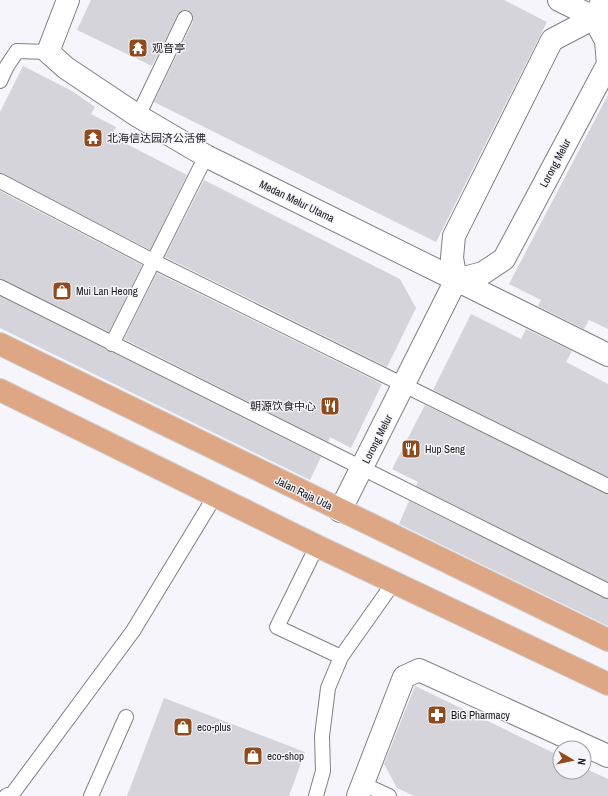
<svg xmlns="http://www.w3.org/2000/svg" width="608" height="796" font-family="'Archivo Narrow','Noto Sans SC',sans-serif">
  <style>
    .building { fill: #d4d4da }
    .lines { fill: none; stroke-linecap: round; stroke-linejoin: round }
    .lane-casing { stroke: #808085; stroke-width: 16 }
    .street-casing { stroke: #808085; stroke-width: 24 }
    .primary-casing { stroke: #d1d1d2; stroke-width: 24 }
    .lane { stroke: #fff; stroke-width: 14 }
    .street { stroke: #fff; stroke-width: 22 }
    .primary { stroke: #dda786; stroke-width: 22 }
    .labels { text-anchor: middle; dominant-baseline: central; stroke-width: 3; stroke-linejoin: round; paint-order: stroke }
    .poi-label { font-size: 11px; fill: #1b1b1d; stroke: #f5f5fb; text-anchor: start }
    .street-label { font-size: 11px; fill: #1b1b1d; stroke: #f5f5fb }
  </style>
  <rect width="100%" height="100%" fill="#f5f5fb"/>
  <path class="building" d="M91 0H504L547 22 436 242 154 102 193 22V17L189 11 184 10 178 14 152 66 77 30Z
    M23 66 72 91 95 107 91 114 116 127 111 136 187 175 150 250 0 173V112Z
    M608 95V329L589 320 584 329 538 306 541 300 509 284Z
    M204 180 400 279 416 308 387 367 165 257Z
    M0 191 142 265 109 332 0 279Z
    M157 273 382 384 351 448 330 437 328 442 124 339Z
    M0 296 321 457 310 480 0 328Z
    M471 314 521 339 526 329 572 351 566 362 608 384V477L433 390Z
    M425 405 608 494V582L416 486 418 482 392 469Z
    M409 501 608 599V626L399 524Z
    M415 686 560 756V772H584V768L608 779V796H414L397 788 384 764Z
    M164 698 305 752 289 796H127Z"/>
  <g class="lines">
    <defs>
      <path id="lane" d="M0 81 7 66 17 51 48 52
        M138 116 185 18
        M0 181 153 261 608 486
        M0 287 608 591
        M112 344 206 156
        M317 546 277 627 341 657
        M363 784 389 796
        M6 796 13 793 133 631 215 496
        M91 796 126 717
        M316 796 323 771 322 736 328 688 341 657 394 582"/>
      <path id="street" d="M68 0 48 52 66 68 138 116 206 156 608 355
        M559 0 603 22
        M456 280 483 273 504 259 608 64 606 41 594 18
        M340 511 456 280 452 258 454 236 552 40 594 18 603 0
        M358 796 404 677 419 670 608 756"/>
      <path id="primary" d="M0 344 608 640
        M0 390 317 546 608 684"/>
    </defs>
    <use href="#lane" class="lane-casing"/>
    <use href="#street" class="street-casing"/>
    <use href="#primary" class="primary-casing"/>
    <use href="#lane" class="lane"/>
    <use href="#street" class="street"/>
    <use href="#primary" class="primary"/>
  </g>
  <defs>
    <symbol id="temple-square" viewBox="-11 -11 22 22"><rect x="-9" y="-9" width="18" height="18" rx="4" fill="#8f4b1d" stroke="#f5f5fb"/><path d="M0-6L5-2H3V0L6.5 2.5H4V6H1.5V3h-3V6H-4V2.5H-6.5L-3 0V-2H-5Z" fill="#fff"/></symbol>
    <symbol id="shop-square" viewBox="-11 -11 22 22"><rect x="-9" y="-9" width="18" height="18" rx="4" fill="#8f4b1d" stroke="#f5f5fb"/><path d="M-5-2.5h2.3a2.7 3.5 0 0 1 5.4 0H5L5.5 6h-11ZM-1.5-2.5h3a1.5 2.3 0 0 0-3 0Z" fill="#fff"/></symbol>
    <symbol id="restaurant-square" viewBox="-11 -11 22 22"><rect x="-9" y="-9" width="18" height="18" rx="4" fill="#8f4b1d" stroke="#f5f5fb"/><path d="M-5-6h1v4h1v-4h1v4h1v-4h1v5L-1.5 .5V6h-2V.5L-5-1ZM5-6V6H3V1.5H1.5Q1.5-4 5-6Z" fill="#fff"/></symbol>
    <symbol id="pharmacy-square" viewBox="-11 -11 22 22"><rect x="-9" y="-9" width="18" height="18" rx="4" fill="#8f4b1d" stroke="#f5f5fb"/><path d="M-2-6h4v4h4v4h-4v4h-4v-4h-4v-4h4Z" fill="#fff"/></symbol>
  </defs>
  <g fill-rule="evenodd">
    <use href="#temple-square" x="127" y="37" width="22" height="22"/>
    <use href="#temple-square" x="82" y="127" width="22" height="22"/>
    <use href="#shop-square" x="51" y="280" width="22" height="22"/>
    <use href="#restaurant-square" x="319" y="395" width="22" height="22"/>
    <use href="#restaurant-square" x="400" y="438" width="22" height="22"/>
    <use href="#pharmacy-square" x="426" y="704" width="22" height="22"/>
    <use href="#shop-square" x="172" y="716" width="22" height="22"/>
    <use href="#shop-square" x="242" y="745" width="22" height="22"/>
  </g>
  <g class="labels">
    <g class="poi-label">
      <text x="152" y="48">观音亭</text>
      <text x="107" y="138">北海信达园济公活佛</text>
      <text x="76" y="291">Mui Lan Heong</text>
      <text x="316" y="406" text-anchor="end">朝源饮食中心</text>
      <text x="425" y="449">Hup Seng</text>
      <text x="451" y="715">BiG Pharmacy</text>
      <text x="197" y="727">eco-plus</text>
      <text x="267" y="756">eco-shop</text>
    </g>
    <g class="street-label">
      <text transform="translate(555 163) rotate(-62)">Lorong Melur</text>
      <text transform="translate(297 201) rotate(26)">Medan Melur Utama</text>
      <text transform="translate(377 439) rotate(-63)">Lorong Melur</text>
      <text transform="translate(304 493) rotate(26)">Jalan Raja Uda</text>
    </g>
  </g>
  <g transform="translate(572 760) rotate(99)"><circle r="19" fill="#f5f5fb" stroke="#9e9ea2"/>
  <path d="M0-3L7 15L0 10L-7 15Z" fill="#8f4b1d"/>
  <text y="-6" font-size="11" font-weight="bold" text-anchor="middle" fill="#1b1b1d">N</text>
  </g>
</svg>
